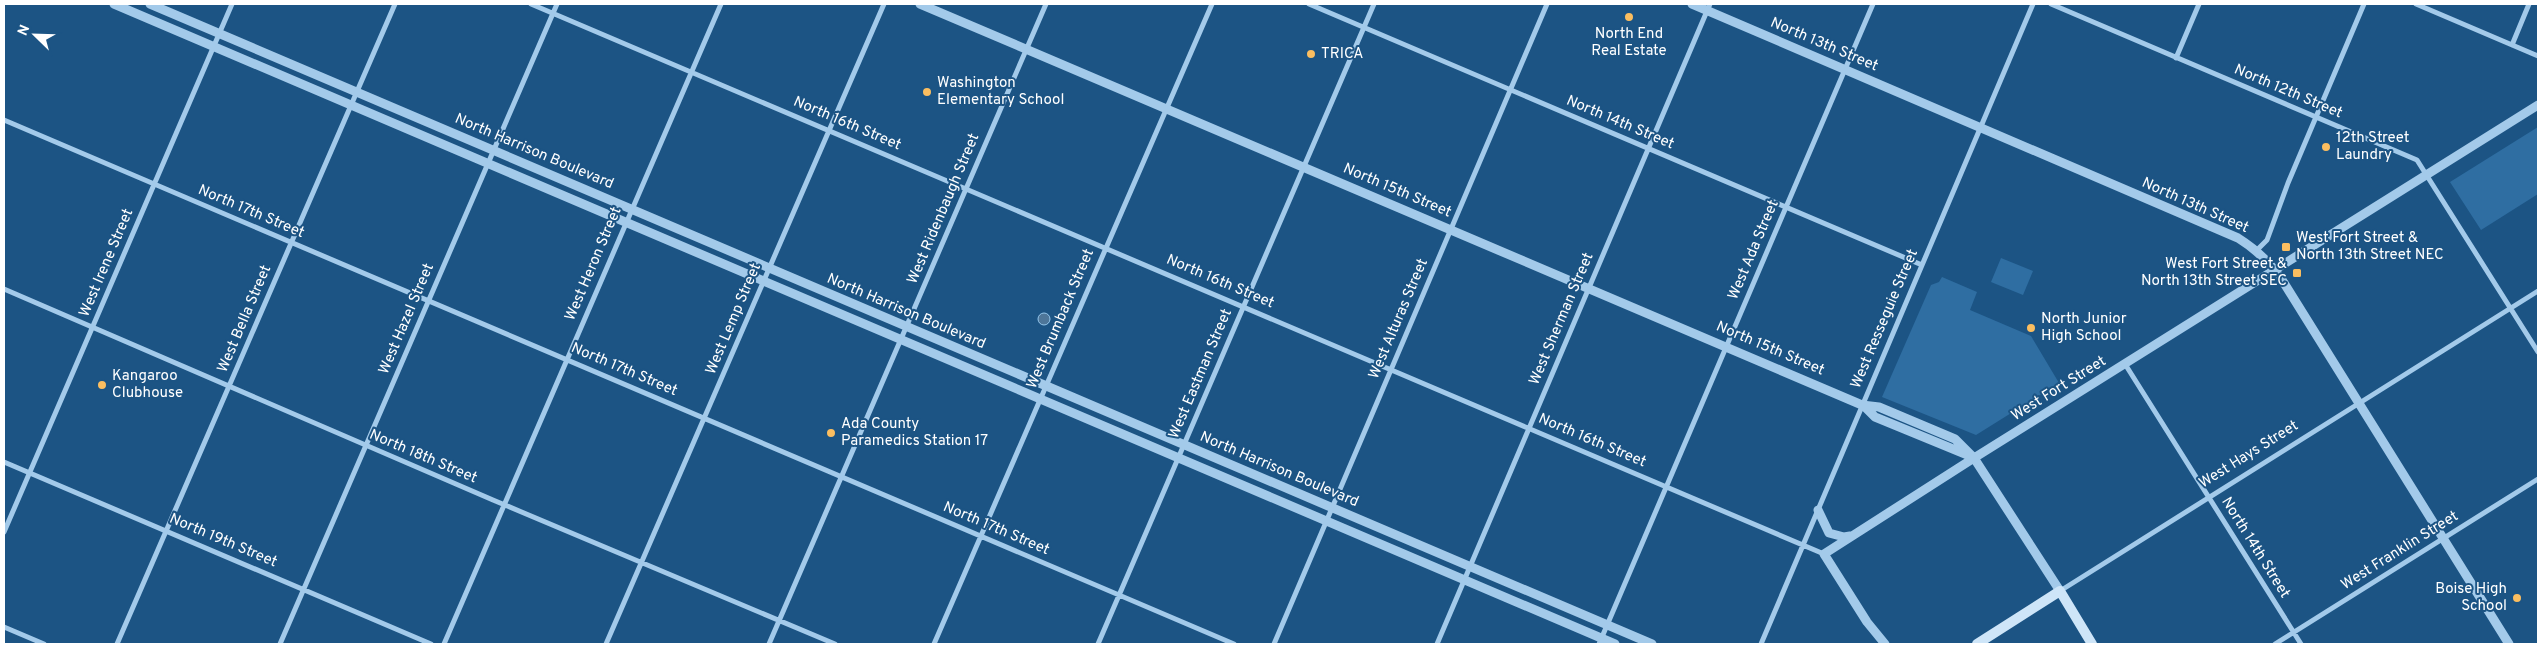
<svg xmlns="http://www.w3.org/2000/svg" width="2542" height="648" font-family="Overpass,sans-serif">
  <style>
    .green { fill: #2f6ea2 }
    .water { fill: #4e7699; stroke: #96c7ec }
    .lines { fill: none; stroke-linecap: round; stroke-linejoin: round }
    .minor { stroke: #a3caea; stroke-width: 5 }
    .tertiary { stroke: #a3caea; stroke-width: 9 }
    .secondary { stroke: #cee5f8; stroke-width: 10 }
    .poi-dot { fill: #fbbe60; stroke: #1c5484; stroke-width: 2 }
    .labels { text-anchor: middle; dominant-baseline: central; stroke-width: 4; stroke-linejoin: round; paint-order: stroke }
    .poi-label { font-size: 15px; fill: #fff; stroke: #1c5484; text-anchor: start }
    .street-label { font-size: 15px; fill: #fff; stroke: #1c5484 }
  </style>
  <rect width="100%" height="100%" fill="#1c5484"/>
  <path class="green" d="M2538 127V194L2481 230 2450 182Z
    M2001 258 2033 271 2023 295 1991 282Z
    M1942 277 1977 292 1970 310 2031 336 2059 383 1976 435 1882 397 1931 285 1939 282Z"/>
  <path class="water" d="M1038 319a6 6 0 1 1 12 0a6 6 0 1 1-12 0Z"/>
  <g class="lines">
    <path class="minor" d="M531 4 1824 554
      M1309 4 1922 265
      M2051 4 2417 160 2538 352
      M2416 4 2538 56
      M2512 45 2529 4
      M2176 58 2199 4
      M4 120 1234 644
      M2257 250 2267 240 2288 183 2364 4
      M4 289 493 500 835 644
      M2125 364 2301 644
      M4 462 431 644
      M4 532 232 4
      M2060 591 2538 291
      M4 627 44 644
      M117 644 395 4
      M280 644 557 4
      M444 644 721 4
      M606 644 884 4
      M769 644 1046 4
      M934 644 1212 4
      M1098 644 1374 4
      M1274 644 1547 4
      M1437 644 1710 4
      M1599 644 1873 4
      M1761 644 2033 4
      M2275 644 2538 479"/>
    <path class="tertiary" d="M114 4 1615 644
      M150 4 1652 644
      M920 4 1862 405 1879 407 1955 439 1974 458 2060 591
      M1692 4 2238 238C2257 250 2272 264 2284 283L2509 644
      M1863 405 1875 417 1970 456
      M1818 510 1829 533 1844 537 1850 536
      M1885 644 1867 622 1824 554 1974 458 2538 105"/>
    <path class="secondary" d="M1977 644 2060 591 2092 644"/>
  </g>
  <g class="poi-dot">
    <circle cx="1629" cy="17" r="5"/>
    <circle cx="1311" cy="54" r="5"/>
    <circle cx="927" cy="92" r="5"/>
    <circle cx="2326" cy="147" r="5"/>
    <rect x="2281" y="242" width="10" height="10" rx="2.5"/>
    <rect x="2292" y="268" width="10" height="10" rx="2.5"/>
    <circle cx="2031" cy="328" r="5"/>
    <circle cx="102" cy="385" r="5"/>
    <circle cx="831" cy="433" r="5"/>
    <circle cx="2517" cy="598" r="5"/>
  </g>
  <g class="labels">
    <g class="poi-label">
      <text x="1629" y="34" text-anchor="middle">North End<tspan x="1629" dy="17">Real Estate</tspan></text>
      <text x="1321" y="54">TRICA</text>
      <text x="937" y="83">Washington<tspan x="937" dy="17">Elementary School</tspan></text>
      <text x="2336" y="138">12th Street<tspan x="2336" dy="17">Laundry</tspan></text>
      <text x="2296" y="238">West Fort Street &amp;<tspan x="2296" dy="17">North 13th Street NEC</tspan></text>
      <text x="2287" y="264" text-anchor="end">West Fort Street &amp;<tspan x="2287" dy="17">North 13th Street SEC</tspan></text>
      <text x="2041" y="319">North Junior<tspan x="2041" dy="17">High School</tspan></text>
      <text x="112" y="376">Kangaroo<tspan x="112" dy="17">Clubhouse</tspan></text>
      <text x="841" y="424">Ada County<tspan x="841" dy="17">Paramedics Station 17</tspan></text>
      <text x="2507" y="589" text-anchor="end">Boise High<tspan x="2507" dy="17">School</tspan></text>
    </g>
    <g class="street-label">
      <text transform="translate(1824 45) rotate(23)">North 13th Street</text>
      <text transform="translate(2288 92) rotate(23)">North 12th Street</text>
      <text transform="translate(1620 123) rotate(23)">North 14th Street</text>
      <text transform="translate(847 124) rotate(23)">North 16th Street</text>
      <text transform="translate(534 152) rotate(23)">North Harrison Boulevard</text>
      <text transform="translate(1397 191) rotate(23)">North 15th Street</text>
      <text transform="translate(2195 206) rotate(24)">North 13th Street</text>
      <text transform="translate(944 209) rotate(-67)">West Ridenbaugh Street</text>
      <text transform="translate(251 212) rotate(23)">North 17th Street</text>
      <text transform="translate(1754 250) rotate(-67)">West Ada Street</text>
      <text transform="translate(107 263) rotate(-67)">West Irene Street</text>
      <text transform="translate(594 264) rotate(-67)">West Heron Street</text>
      <text transform="translate(1220 282) rotate(23)">North 16th Street</text>
      <text transform="translate(906 312) rotate(23)">North Harrison Boulevard</text>
      <text transform="translate(245 319) rotate(-67)">West Bella Street</text>
      <text transform="translate(407 319) rotate(-67)">West Hazel Street</text>
      <text transform="translate(734 319) rotate(-67)">West Lemp Street</text>
      <text transform="translate(1061 319) rotate(-67)">West Brumback Street</text>
      <text transform="translate(1399 319) rotate(-67)">West Alturas Street</text>
      <text transform="translate(1562 319) rotate(-67)">West Sherman Street</text>
      <text transform="translate(1885 319) rotate(-67)">West Resseguie Street</text>
      <text transform="translate(1770 349) rotate(23)">North 15th Street</text>
      <text transform="translate(624 370) rotate(23)">North 17th Street</text>
      <text transform="translate(1201 374) rotate(-67)">West Eastman Street</text>
      <text transform="translate(2059 389) rotate(-32)">West Fort Street</text>
      <text transform="translate(1592 441) rotate(23)">North 16th Street</text>
      <text transform="translate(2249 455) rotate(-32)">West Hays Street</text>
      <text transform="translate(423 457) rotate(23)">North 18th Street</text>
      <text transform="translate(1279 470) rotate(23)">North Harrison Boulevard</text>
      <text transform="translate(996 529) rotate(23)">North 17th Street</text>
      <text transform="translate(223 541) rotate(23)">North 19th Street</text>
      <text transform="translate(2255 548) rotate(58)">North 14th Street</text>
      <text transform="translate(2400 551) rotate(-32)">West Franklin Street</text>
    </g>
  </g>
  <rect width="2542" height="648" fill="none" stroke="#ffffff" stroke-width="10"/>
  <g transform="translate(35 35) rotate(293)" stroke="#1c5484" stroke-width="4" paint-order="stroke">
  <path d="M0-4L9 19L0 12L-9 19Z" fill="#ffffff"/>
  <text y="-8" font-size="14" font-weight="bold" text-anchor="middle" fill="#ffffff">N</text>
  </g>
</svg>
